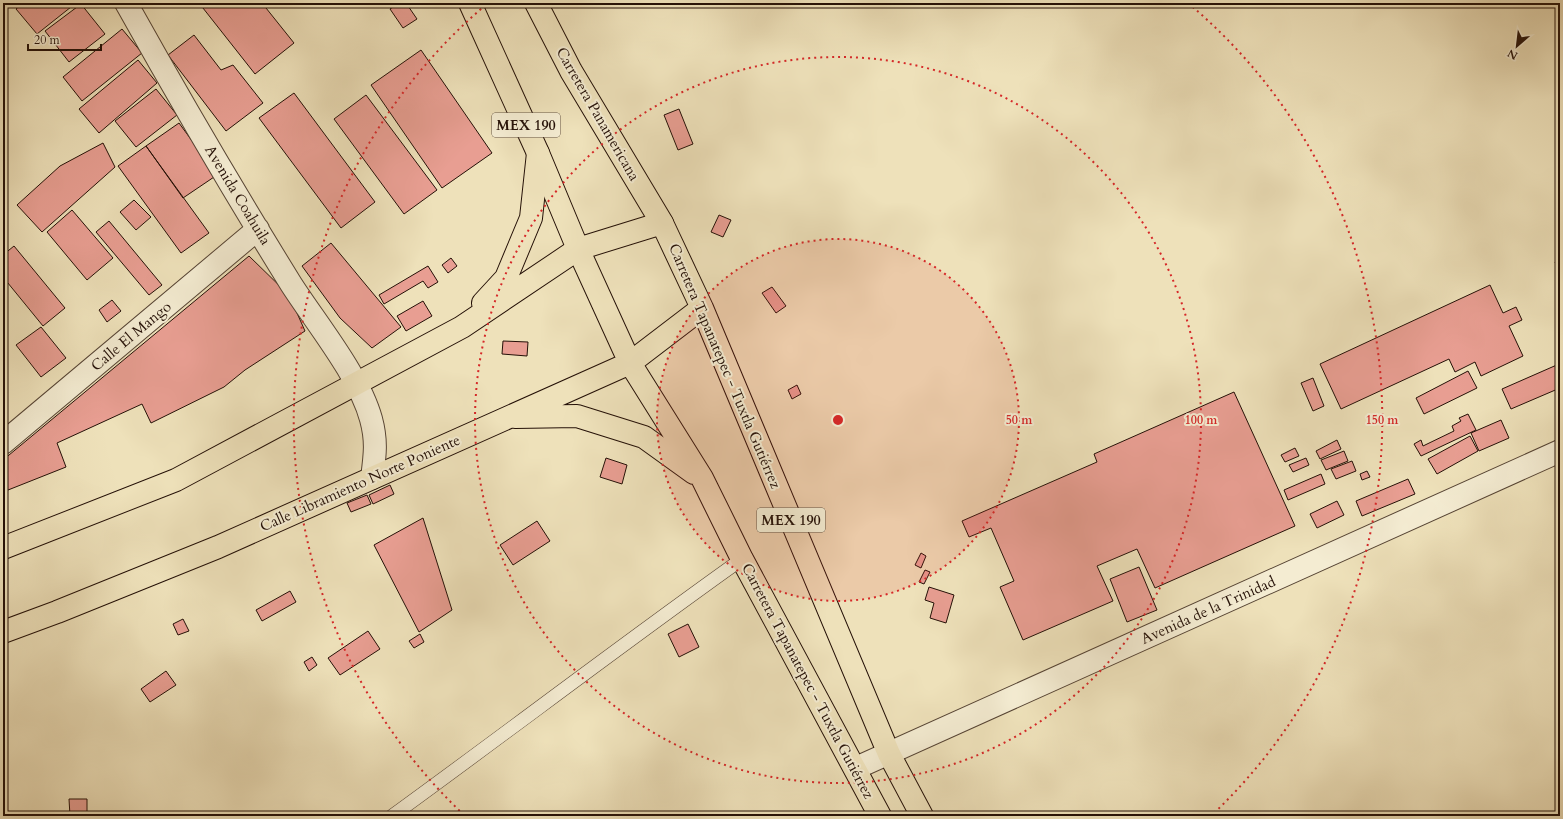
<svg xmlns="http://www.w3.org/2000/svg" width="1563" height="819" font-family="Cardo,serif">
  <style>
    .building { fill: #e89e92; stroke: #241007 }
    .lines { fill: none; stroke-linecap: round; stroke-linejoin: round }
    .lane-casing { stroke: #564434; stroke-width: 14 }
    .street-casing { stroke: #564434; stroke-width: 24 }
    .primary-casing { stroke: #241007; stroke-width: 24 }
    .highway-casing { stroke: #241007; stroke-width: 24 }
    .lane { stroke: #f4ecd2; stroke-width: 13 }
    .street { stroke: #f4ecd2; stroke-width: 22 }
    .primary { stroke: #eee1ba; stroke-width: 22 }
    .highway { stroke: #eee1ba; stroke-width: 22 }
    .ring { fill: none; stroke: #d62828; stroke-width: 2; stroke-dasharray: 2 4 }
    .labels { text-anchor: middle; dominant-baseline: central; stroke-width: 4; stroke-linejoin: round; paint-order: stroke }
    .shield { fill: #f4ecd2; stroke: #625244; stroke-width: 1 }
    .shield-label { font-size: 14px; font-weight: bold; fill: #241007 }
    .street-label { font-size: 15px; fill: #241007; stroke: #f4ecd2 }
    .centre { fill: #d62828; stroke: #f4ecd2; stroke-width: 2 }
    .ring-label { font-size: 12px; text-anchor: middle; font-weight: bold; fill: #d62828; stroke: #f4ecd2; stroke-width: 4; stroke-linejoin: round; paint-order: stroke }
  </style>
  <rect width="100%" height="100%" fill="#eee1ba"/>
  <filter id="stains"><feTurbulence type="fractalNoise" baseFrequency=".005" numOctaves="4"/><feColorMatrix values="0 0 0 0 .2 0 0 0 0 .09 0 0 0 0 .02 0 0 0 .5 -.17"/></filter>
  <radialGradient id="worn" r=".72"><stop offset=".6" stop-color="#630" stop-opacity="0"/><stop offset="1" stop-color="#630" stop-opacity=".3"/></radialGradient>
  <path class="building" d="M23 3H76L37 34 16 9Z
    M199 3H262L294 43 255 74Z
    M399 3H406L417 19 403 28 390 9Z
    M81 4 105 34 69 62 45 31Z
    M122 29 142 53 82 101 63 77Z
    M194 35 221 70 233 65 263 103 226 131 168 55Z
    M421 50 492 153 442 188 371 85Z
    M138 60 157 83 99 133 79 109Z
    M156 89 177 115 136 147 115 121Z
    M294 93 375 202 341 228 259 118Z
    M366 95 437 190 404 214 334 119Z
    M679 109 693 144 678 150 664 115Z
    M179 123 217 175 183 198 146 146Z
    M103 143 115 167 42 232 17 205 60 166Z
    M146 146 209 233 181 253 118 166Z
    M134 200 151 217 136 230 120 212Z
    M72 210 113 258 87 280 47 232Z
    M719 215 731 220 723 237 711 232Z
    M109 221 162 285 149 295 96 232Z
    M331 243 401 327 372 348 340 318 302 266Z
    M14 246 65 308 43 326 3 277V255Z
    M249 256 289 295 305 331 245 370 224 387 151 423 142 404 57 443 66 467 3 492V460Z
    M451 258 457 266 448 273 442 265Z
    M1560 260V273L1555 262Z
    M428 266 438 282 428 288 423 281 384 304 379 295Z
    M1490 285 1503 313 1516 307 1522 320 1509 326 1523 356 1481 376 1475 362 1455 372 1449 359 1341 409 1320 364Z
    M772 287 786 306 776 313 762 293Z
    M112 300 121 311 107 322 99 310Z
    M423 301 432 316 406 331 397 316Z
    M41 327 66 358 41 377 16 345Z
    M503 341 528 342 527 356 502 354Z
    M1559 364 1560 388 1511 409 1502 389Z
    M1468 371 1477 388 1424 414 1416 398Z
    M1313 378 1324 406 1313 411 1301 383Z
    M797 385 801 394 792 399 788 390Z
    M1234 392 1295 526 1155 588 1137 549 1097 566 1113 601 1023 640 1000 587 1014 581 991 528 969 537 962 521 1097 462 1094 454Z
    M1468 414 1476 430 1421 456 1414 444 1421 440 1423 446 1454 431 1452 426 1461 421 1459 418Z
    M1501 420 1509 438 1479 451 1471 433Z
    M1470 436 1478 451 1437 474 1428 459Z
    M1337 440 1341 449 1320 459 1316 451Z
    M1295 448 1299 456 1285 462 1281 455Z
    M1344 451 1348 461 1326 470 1321 460Z
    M606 458 627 465 622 484 600 477Z
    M1306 458 1309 465 1293 472 1289 465Z
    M1352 461 1356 471 1336 479 1331 469Z
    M1367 471 1370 477 1362 480 1360 474Z
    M1321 474 1325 484 1288 500 1284 490Z
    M1408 479 1415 494 1362 516 1356 501Z
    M390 485 394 494 373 504 369 495Z
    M367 495 371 504 351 512 347 503Z
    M1337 501 1344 515 1317 528 1310 514Z
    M423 518 452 610 419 632 374 545Z
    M537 521 550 541 513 565 500 545Z
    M921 553 926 556 921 568 915 565Z
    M1139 567 1157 610 1127 622 1110 579Z
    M925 570 930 572 924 584 919 582Z
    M929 587 954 595 946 623 930 618 934 603 925 600Z
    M290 591 296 602 262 621 256 610Z
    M183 619 189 631 178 635 173 624Z
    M688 624 699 647 679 657 668 634Z
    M368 631 380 649 340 675 328 658Z
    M420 634 424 642 414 648 409 641Z
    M312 657 317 665 309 671 304 662Z
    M166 671 176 685 150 702 141 689Z
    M69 799H87V816H70Z"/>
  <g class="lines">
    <defs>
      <path id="lane" d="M392 816C509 731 624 643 742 559"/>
      <path id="street" d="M126 3C179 98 234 192 291 284 316 323 359 375 371 419 377 441 375 455 372 478
        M3 443 258 229
        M856 768 1560 451"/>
      <path id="primary" d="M470 3 538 153 578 249
        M536 3 571 71 662 223"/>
      <path id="highway" d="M578 249 630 363 702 478 742 559 880 816
        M483 303 506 278 531 218 538 153
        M515 417 577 416 644 437 694 473
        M3 548 176 480 462 327 578 249 662 223 702 308 889 754 922 816
        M3 632 57 612 218 547 630 363 702 308"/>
    </defs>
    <use href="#lane" class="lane-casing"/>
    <use href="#street" class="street-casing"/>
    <use href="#primary" class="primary-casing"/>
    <use href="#highway" class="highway-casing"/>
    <use href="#lane" class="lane"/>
    <use href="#street" class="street"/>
    <use href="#primary" class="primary"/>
    <use href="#highway" class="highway"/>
  </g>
  <circle cx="838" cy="420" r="181" fill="#d62828" fill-opacity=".12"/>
  <g class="ring">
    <circle cx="838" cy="420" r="181"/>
    <circle cx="838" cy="420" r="363"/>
    <path d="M464 815A544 544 0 0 1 488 3M1188 3A544 544 0 0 1 1212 815"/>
  </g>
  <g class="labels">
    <g class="shield">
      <rect x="492" y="113" width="68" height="24" rx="3"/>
      <rect x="757" y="508" width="68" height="24" rx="3"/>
    </g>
    <g class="shield-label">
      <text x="526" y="125">MEX 190</text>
      <text x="791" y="520">MEX 190</text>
    </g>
    <g class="street-label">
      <text transform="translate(598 114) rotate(60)">Carretera Panamericana</text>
      <text transform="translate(238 195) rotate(59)">Avenida Coahuila</text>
      <text transform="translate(131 336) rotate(-40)">Calle El Mango</text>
      <text transform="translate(725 366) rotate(67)">Carretera Tapanatepec - Tuxtla Gutiérrez</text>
      <text transform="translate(360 483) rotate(-24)">Calle Libramiento Norte Poniente</text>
      <text transform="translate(1208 610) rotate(-24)">Avenida de la Trinidad</text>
      <text transform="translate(808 681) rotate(62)">Carretera Tapanatepec - Tuxtla Gutiérrez</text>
    </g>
  </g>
  <circle cx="838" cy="420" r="6" class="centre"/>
  <g class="ring-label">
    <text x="1019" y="424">50 m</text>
    <text x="1201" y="424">100 m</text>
    <text x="1382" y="424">150 m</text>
  </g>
  <rect width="1563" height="819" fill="none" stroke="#eee1ba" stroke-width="16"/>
  <rect x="4" y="4" width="1555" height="811" fill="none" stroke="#241007" stroke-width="2"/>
  <rect x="8" y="8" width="1547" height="803" fill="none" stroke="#241007"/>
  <g transform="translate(1517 46) rotate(208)" stroke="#f4ecd2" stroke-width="3" paint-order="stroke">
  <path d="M0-3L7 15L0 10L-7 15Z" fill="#241007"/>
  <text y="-6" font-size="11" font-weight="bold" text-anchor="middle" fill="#241007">N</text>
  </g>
  <path d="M28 44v6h73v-6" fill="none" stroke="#241007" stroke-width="2"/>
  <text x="34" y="44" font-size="12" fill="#241007" stroke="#f4ecd2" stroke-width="3" paint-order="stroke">20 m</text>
  <rect width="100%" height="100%" filter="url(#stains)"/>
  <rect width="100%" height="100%" fill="url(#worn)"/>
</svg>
